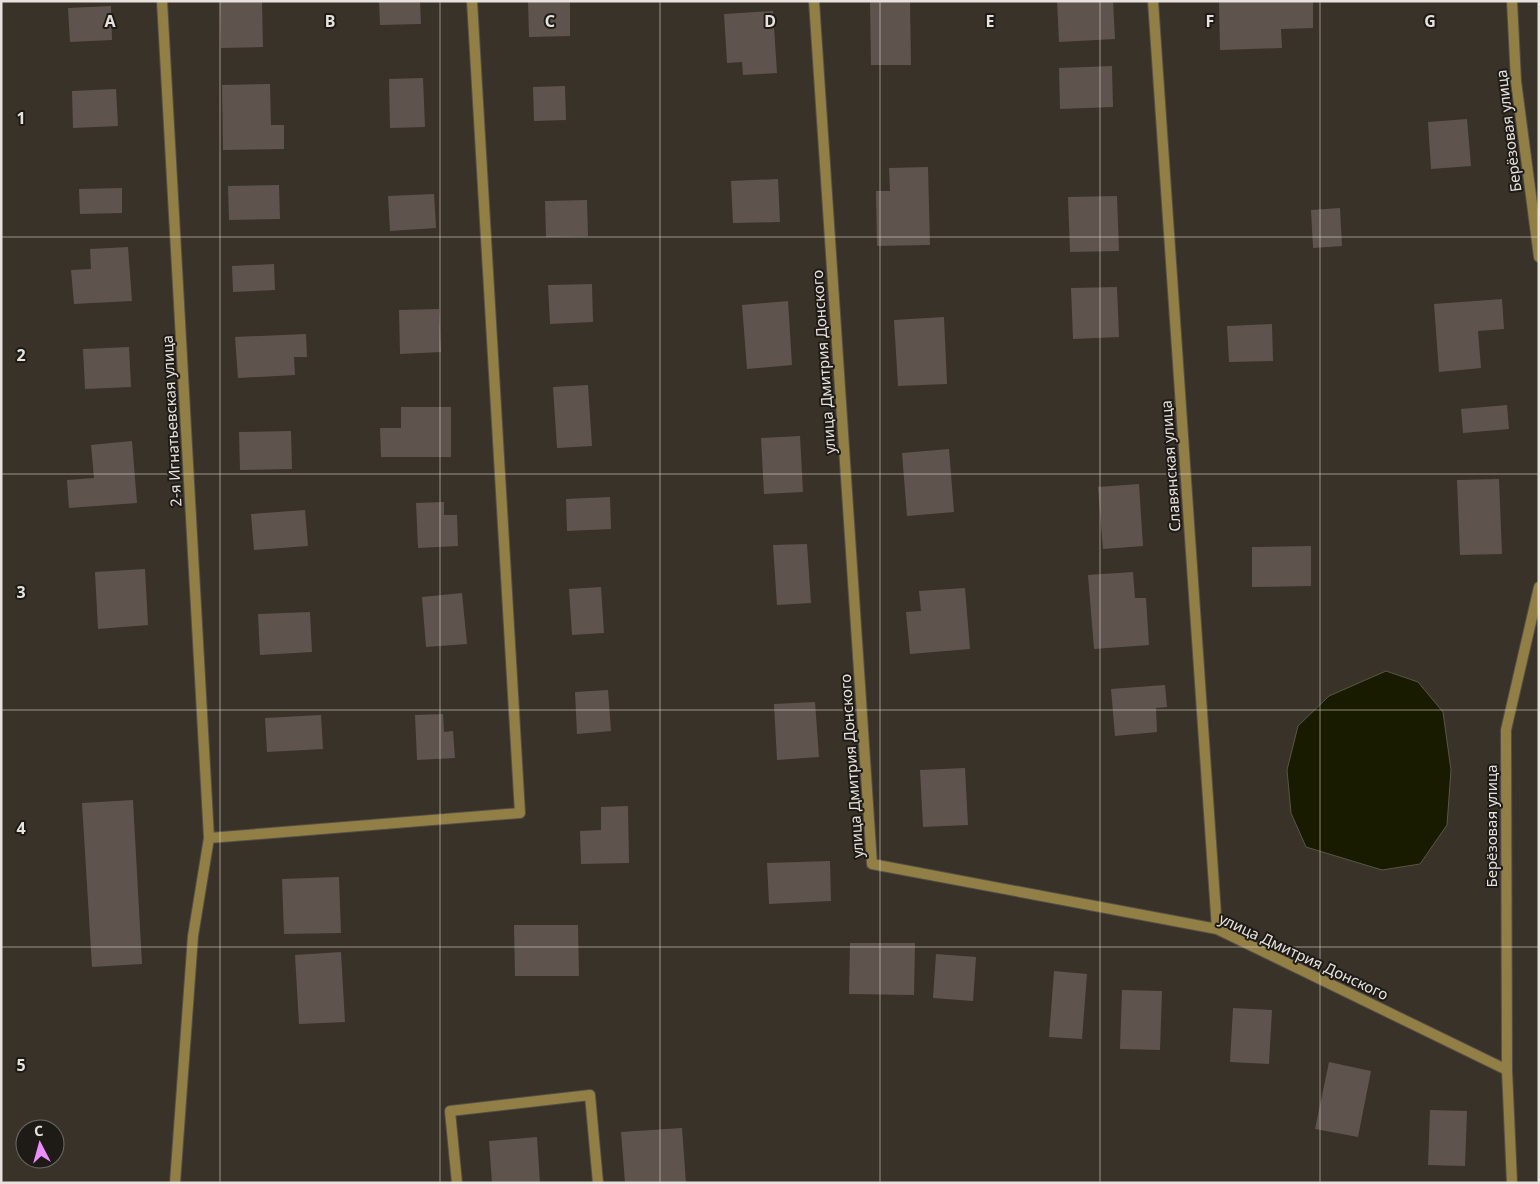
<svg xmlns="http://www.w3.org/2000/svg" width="1540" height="1184" font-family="'Noto Sans',sans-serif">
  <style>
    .water { fill: #191b00; stroke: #575742 }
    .building { fill: #5f534e }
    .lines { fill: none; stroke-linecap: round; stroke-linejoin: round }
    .service-casing { stroke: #554e46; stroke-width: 12 }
    .minor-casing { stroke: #554e46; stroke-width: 12 }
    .service { stroke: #927f45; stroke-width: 10 }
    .minor { stroke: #927f45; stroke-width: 10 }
    .grid { fill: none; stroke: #e7e2dd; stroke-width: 1; stroke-opacity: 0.55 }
    .labels { text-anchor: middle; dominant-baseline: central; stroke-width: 4; stroke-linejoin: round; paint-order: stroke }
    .street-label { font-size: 15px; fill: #e7e2dd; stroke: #1e1a16 }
    .grid-label { font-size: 16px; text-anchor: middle; font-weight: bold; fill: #e7e2dd; stroke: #1e1a16; stroke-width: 4; stroke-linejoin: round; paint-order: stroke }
  </style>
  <rect width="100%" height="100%" fill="#393229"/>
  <path class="water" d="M1386 671 1418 682 1443 712 1451 770 1447 825 1420 864 1382 870 1306 847 1291 813 1287 770 1298 726 1329 696Z"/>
  <path class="building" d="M262 1 263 47 221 48 220 2Z
    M379 1H420L421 24 380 25Z
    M528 1H570V36L529 37Z
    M870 1H910L911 65H871Z
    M1057 1H1113L1115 39 1059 42Z
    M1219 1H1313V28L1281 29 1282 48 1220 50Z
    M111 6 112 40 70 42 68 8Z
    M773 11 777 73 743 75 742 62 727 63 724 14Z
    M1112 66 1113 107 1060 109 1059 68Z
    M423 78 425 127 390 128 389 79Z
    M270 84 271 125H284V149L223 150 222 85Z
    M565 86 566 120 534 121 533 87Z
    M116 89 118 126 73 128 72 91Z
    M1467 119 1471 166 1431 169 1428 122Z
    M928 167 930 245 877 246 876 191H890L889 168Z
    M778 179 780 222 733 223 731 181Z
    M279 185 280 219 229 220 228 186Z
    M122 188V213L80 214 79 189Z
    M434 194 436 228 390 231 388 196Z
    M1117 196 1119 251 1070 252 1068 197Z
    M587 200 588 236 546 237 545 201Z
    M1340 208 1342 246 1313 248 1311 210Z
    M128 247 132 301 74 304 71 270 91 269 90 249Z
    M274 264 275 290 233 292 232 266Z
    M592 284 593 322 550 324 548 285Z
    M1117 287 1119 337 1073 339 1071 288Z
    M1502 299 1504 329 1478 331 1481 368 1439 372 1434 304Z
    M788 301 792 365 747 369 742 305Z
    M439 309 441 352 400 354 399 310Z
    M944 317 947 384 898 386 894 320Z
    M1272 324 1273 361 1229 362 1227 326Z
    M306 334 307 357H294L295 375 238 378 235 337Z
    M129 347 131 387 85 389 83 349Z
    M588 385 592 446 557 448 553 387Z
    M1507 405 1509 429 1463 433 1461 409Z
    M401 407H451V457H381L380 428H401Z
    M291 431 292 469 240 470 239 432Z
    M800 436 803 492 764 494 761 438Z
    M132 441 137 503 69 508 67 480 94 478 91 445Z
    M949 449 954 512 907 516 902 453Z
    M1499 479 1502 554 1460 555 1457 480Z
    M1139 484 1143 546 1103 549 1098 487Z
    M610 497 611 529 567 531 566 499Z
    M444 502V515H457L458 546 418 548 416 503Z
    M305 510 308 546 254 550 251 514Z
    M807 544 811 603 777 605 773 545Z
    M1311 546V586L1252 587V547Z
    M145 569 148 625 98 629 95 572Z
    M1133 572 1135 598H1146L1149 645 1094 649 1088 575Z
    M601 587 604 633 572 635 569 589Z
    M965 588 970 649 910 654 906 612 921 611 919 591Z
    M462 593 467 644 426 647 422 597Z
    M310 612 312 652 260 655 258 614Z
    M1165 685 1167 707 1156 708 1157 732 1115 736 1111 689Z
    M608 690 611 731 577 734 575 692Z
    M815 702 819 757 777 760 774 704Z
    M443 714 444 732 453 731 455 758 417 760 415 715Z
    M321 715 323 749 267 752 265 718Z
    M965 768 968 825 923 827 920 770Z
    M133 800 142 964 92 967 82 803Z
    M628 806 629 863 581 864 580 831 601 830V807Z
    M830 861 831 901 769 904 767 863Z
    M339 877 341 933 284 934 282 879Z
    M514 925H578L579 976H515Z
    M850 943H915L914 995 849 994Z
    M341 952 345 1022 299 1024 295 955Z
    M936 954 976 957 973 1001 933 998Z
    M1054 971 1087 974 1082 1039 1049 1037Z
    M1122 990 1162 991 1160 1050 1120 1049Z
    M1233 1008 1272 1010 1269 1064 1230 1062Z
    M1329 1062 1371 1071 1358 1137 1315 1129Z
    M1430 1110 1467 1111 1465 1166 1428 1165Z
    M682 1128 686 1183H625L621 1132Z
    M537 1137 540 1183H492L489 1141Z"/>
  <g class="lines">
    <defs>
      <path id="service" d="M457 1183 450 1111 590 1095 598 1183"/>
      <path id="minor" d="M162 1 209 838 193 936 175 1183
        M814 1 872 864 1217 929 1507 1070
        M1153 1 1217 929
        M1512 1 1516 81 1539 257
        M209 838 520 813 472 1
        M1512 1183 1507 1070 1506 730 1539 587"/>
    </defs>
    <use href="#service" class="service-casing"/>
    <use href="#minor" class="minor-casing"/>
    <use href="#service" class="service"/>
    <use href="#minor" class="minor"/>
  </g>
  <path class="grid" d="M220 1V1183M440 1V1183M660 1V1183M880 1V1183M1100 1V1183M1320 1V1183M1 237H1539M1 474H1539M1 710H1539M1 947H1539"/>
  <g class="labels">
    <g class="street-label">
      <text transform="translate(1508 131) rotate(-97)">Берёзовая улица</text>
      <text transform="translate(823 362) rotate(-94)">улица Дмитрия Донского</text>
      <text transform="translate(171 421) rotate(-93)">2-я Игнатьевская улица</text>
      <text transform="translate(1170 466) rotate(-94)">Славянская улица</text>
      <text transform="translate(851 766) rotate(-94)">улица Дмитрия Донского</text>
      <text transform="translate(1491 826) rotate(-90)">Берёзовая улица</text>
      <text transform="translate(1304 956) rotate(25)">улица Дмитрия Донского</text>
    </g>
  </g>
  <g class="grid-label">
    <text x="110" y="27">A</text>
    <text x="330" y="27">B</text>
    <text x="550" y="27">C</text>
    <text x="770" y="27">D</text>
    <text x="990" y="27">E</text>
    <text x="1210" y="27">F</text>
    <text x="1430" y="27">G</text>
    <text x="21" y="124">1</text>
    <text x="21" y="361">2</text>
    <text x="21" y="598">3</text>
    <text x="21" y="834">4</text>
    <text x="21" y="1071">5</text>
  </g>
  <rect width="1540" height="1184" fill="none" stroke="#e7e2dd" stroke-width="5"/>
  <g transform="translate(40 1144) rotate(354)"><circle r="24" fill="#1e1a16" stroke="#6e6a66"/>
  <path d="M0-4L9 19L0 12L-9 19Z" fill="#eb8dfc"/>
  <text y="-8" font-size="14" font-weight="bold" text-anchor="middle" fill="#e7e2dd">С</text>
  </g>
</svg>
